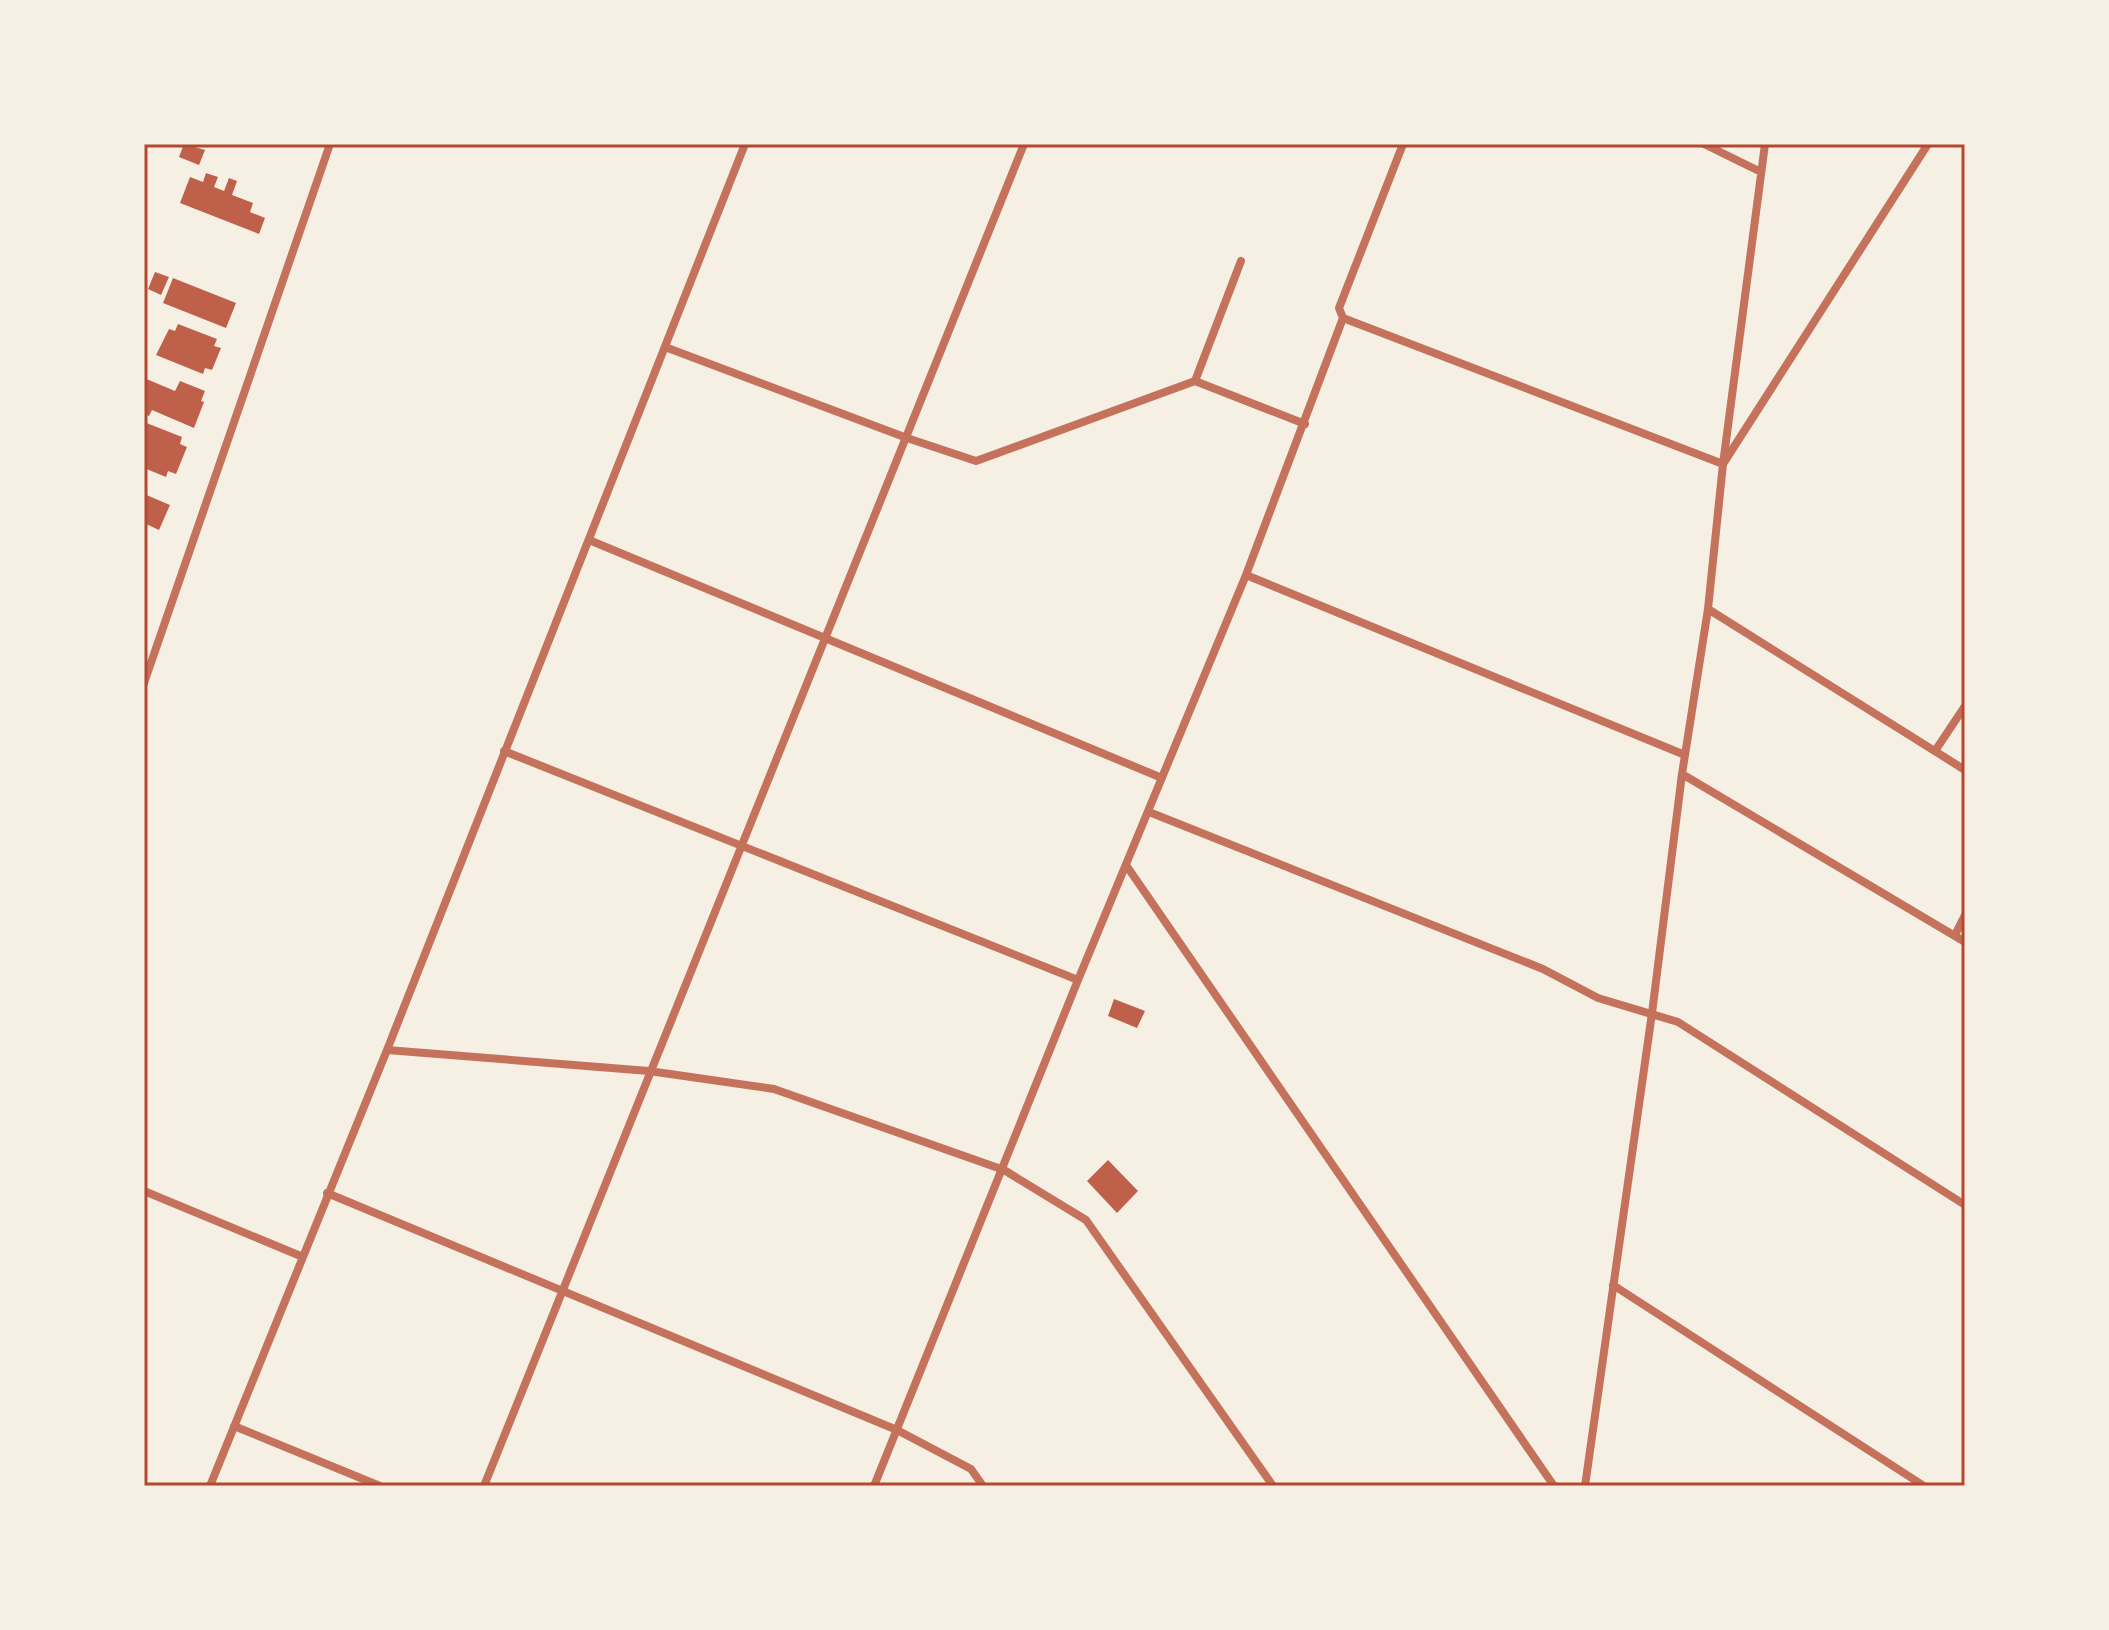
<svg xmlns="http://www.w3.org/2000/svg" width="2109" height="1630" font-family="'Titillium Web',sans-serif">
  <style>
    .building { fill: #bf614a }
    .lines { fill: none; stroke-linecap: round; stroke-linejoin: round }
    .minor { stroke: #c5725c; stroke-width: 8 }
    .neatline { fill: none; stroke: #b5482f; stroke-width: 3 }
  </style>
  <rect width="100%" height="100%" fill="#f6efe4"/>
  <path class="building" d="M184 144 205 150 199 165 179 157Z
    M206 173 218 177 214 187 224 191 229 178 237 181 232 195 253 203 250 212 265 218 259 234 180 203 190 177 203 182Z
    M155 272 169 277 161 295 148 289Z
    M173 278 236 303 226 328 163 303Z
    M178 324 217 339 214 346 221 348 212 370 205 368 203 374 156 355 169 329 175 331Z
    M144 378 175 391 180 381 205 391 201 401 204 402 194 428 152 410 149 416 144 414Z
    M144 422 182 437 180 444 187 447 176 474 168 471 166 477 144 468Z
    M144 494 170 505 159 530 144 523Z
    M1114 999 1145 1011 1137 1028 1108 1016Z
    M1108 1160 1138 1191 1117 1213 1087 1181Z"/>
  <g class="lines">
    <path class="minor" d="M1704 144 1761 172
      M1343 318 1723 464 1928 144
      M665 347 907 438 976 461 1195 381 1305 424
      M1195 381 1241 261
      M589 540 1162 778
      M1246 575 1685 755
      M1708 609 1965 770
      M144 683 330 144
      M504 751 1078 980
      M1935 751 1965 706
      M1682 774 1965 942
      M1149 812 1543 969 1598 998 1678 1022 1965 1205
      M1126 865 1554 1486
      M1955 935 1965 915
      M387 1050 649 1071 774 1089 1004 1170 1086 1220 1273 1486
      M144 1191 303 1257
      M327 1193 897 1430 971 1469 983 1486
      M1613 1285 1924 1486
      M234 1426 380 1486
      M210 1486 387 1050 745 144
      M484 1486 1024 144
      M874 1486 1078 980 1246 575 1343 318 1339 308 1403 144
      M1585 1486 1652 1013 1682 774 1708 609 1723 464 1765 144"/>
  </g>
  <rect width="2109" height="1630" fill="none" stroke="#f6efe4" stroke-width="292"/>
  <rect x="146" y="146" width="1817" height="1338" class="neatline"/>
</svg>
